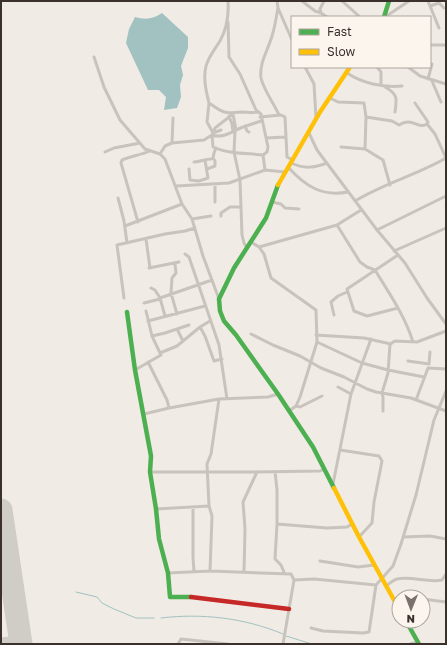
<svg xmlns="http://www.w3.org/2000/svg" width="447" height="645" font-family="'Golos Text',sans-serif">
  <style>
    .water { fill: #a1c2c1 }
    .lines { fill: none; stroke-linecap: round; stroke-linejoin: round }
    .stream { stroke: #a1c2c1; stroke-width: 1 }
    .taxiway { stroke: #d0ccc6; stroke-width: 9 }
    .runway { stroke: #d0ccc6; stroke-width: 23 }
    .street { stroke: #c9c3be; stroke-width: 3 }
    .fast { stroke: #4caf50; stroke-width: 4.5 }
    .slow { stroke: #ffc107; stroke-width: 4.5 }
    .jam { stroke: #c62828; stroke-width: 4.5 }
  </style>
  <rect width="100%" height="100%" fill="#f0ebe5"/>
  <path class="water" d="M162 13 188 37V48L181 66 183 75 180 85 181 97 177 108 164 110 166 97 159 90H148L126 43 129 29 135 17C146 20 153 19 162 13Z"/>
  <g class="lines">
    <path class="stream" d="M76 592 97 597 102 603 114 609 136 618H154
      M161 618C202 613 245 618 283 634
      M286 636 312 644"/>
    <path class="taxiway" d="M1 642 20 640"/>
    <path class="runway" d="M1 510 21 644"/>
    <path class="street" d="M228 1C229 15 227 28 220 41 215 49 209 56 206 66 203 78 206 91 209 103 223 113 224 114 242 112 247 112 252 113 258 112
      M277 1 278 8 292 40
      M302 1 315 11 321 13 327 17
      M342 1 360 17
      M428 1 439 28
      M430 6 439 3 444 8H446
      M278 8C276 18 275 27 272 36 268 50 259 63 261 78 264 91 274 103 279 115
      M321 13 320 9 324 1
      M385 17 409 1
      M228 22 229 57 240 74 256 110 261 114 268 147 267 152 263 155
      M430 45H446
      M94 57 104 87 120 120 145 149 160 154 165 159 182 204 192 219 203 256 219 299
      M305 67 314 84 316 118
      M377 67 381 72V85
      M408 67 420 76 446 84
      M347 73C362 83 383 88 402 86
      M428 79 432 64
      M432 81 441 102
      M385 87C398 94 397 99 395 112
      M330 98 338 102 364 103 366 117 365 149
      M209 103 207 122 212 131
      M415 103 428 122 427 124 435 134 446 158
      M229 116 232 124 233 132
      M260 117 281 115 285 117 287 157 293 160
      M366 117 392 121 399 125C412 116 418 130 427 124
      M261 121C255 123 249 125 243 127 233 131 223 139 212 135L213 147C228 154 247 153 263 155L265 170
      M245 126 247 131 249 132
      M235 131 234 152 240 180 242 235 244 243 247 248
      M213 133 221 130
      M309 133 317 150 377 230 405 263 427 298 446 324
      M266 138 286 137
      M172 143 173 118
      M341 147 365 149 383 160 390 185
      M105 152 114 148 140 143
      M160 154 165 146 172 143 204 140 212 135 215 128 233 114 236 130
      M194 162C200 162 205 159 211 159L213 158 214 153 216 148
      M291 163C304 169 314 168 327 163
      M288 167C305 186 322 197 348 192
      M189 169 190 180 199 181 208 178 205 160
      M207 169 215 166V161L213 158
      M215 184V202
      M176 186 229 183 265 170 285 172
      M118 198 124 221 127 243
      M355 201C384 183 417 175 446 158
      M272 202 281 204 285 208 299 209
      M221 216V213L230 207H241
      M192 219 211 216
      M138 222 121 163 122 160C131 156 141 155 150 151
      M337 225 360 262 367 267 375 270C389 293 405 316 413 342
      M125 226 182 204
      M377 230 446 196
      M146 239 150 268
      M251 242 259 247 264 254 271 278 316 310 317 342 300 397 296 406 289 411
      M259 247 337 225 361 210
      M394 251 446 228
      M185 254 189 257 219 345 227 399
      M398 255 347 289 354 311 367 316 398 308
      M175 264 176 273 172 278 171 293 177 314
      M149 268 179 262
      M151 288 155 290 160 298 165 316
      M124 298 117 245 165 234 185 231 195 228
      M160 298 212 280
      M144 303 160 299
      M146 311 152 336 165 333 189 325
      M334 315 331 302 338 296 347 292
      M148 321 205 306
      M200 327 205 336 214 361 222 359
      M177 329 183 341
      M251 334 273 345 300 356 321 368 344 377 367 389 376 392 411 398 446 411
      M316 335 364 338 391 344
      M152 336 160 353
      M317 342 362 363 388 370 424 377
      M408 361 429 364
      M148 362 167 400 169 408
      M429 364 430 352
      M135 370 161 355 160 353 177 346 200 327 210 321
      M338 387 351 394
      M416 400 428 368 446 369
      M296 406 300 407 322 396
      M383 411V397L382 393 388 373 390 344 395 341 417 342 446 331
      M144 414 169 408 219 399
      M340 450 379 456 382 461 374 502 372 523 359 537
      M150 472H253L320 471 324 469
      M275 472 277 490V524
      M333 484 351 394 371 339
      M193 507V557L194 571
      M156 509 209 506
      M403 537 430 536 446 539
      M320 561 358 567 374 565
      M210 571 212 516 209 506 207 464 211 454 219 399 268 397 278 394
      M244 572 245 529 243 502 257 472
      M284 572 281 565 275 559 277 524 327 528 347 527 352 524
      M168 573 210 571 291 574 294 580 283 644
      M294 580 314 579 376 585
      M386 586C389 584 393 580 397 579 412 576 428 583 442 580L446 574
      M423 599 446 602
      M311 628 323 631 363 633 369 632 376 585 393 566 401 544 416 495 434 420 446 391
      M178 644 181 639 228 644
      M410 644 418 642"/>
    <path class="fast" d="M384 17 389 1
      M278 185 266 218 234 268 219 299 220 311 224 321 236 335 278 394 313 447 334 488
      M127 312 135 370 151 456 150 472 156 509 159 539 168 573 170 597H191
      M406 621 419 644"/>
    <path class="slow" d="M278 185 320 112 350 67
      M334 488 359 537 399 609"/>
    <path class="jam" d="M191 597 289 609"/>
  </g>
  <rect width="447" height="645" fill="none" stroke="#3b302b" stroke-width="4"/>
  <rect x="291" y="16" width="140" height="52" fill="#fbf5ee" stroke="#aea6a0"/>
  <rect x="299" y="29" width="20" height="6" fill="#4caf50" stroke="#aea6a0"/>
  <text x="327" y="36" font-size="12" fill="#3b302b">Fast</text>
  <rect x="299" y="49" width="20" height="6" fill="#ffc107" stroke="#aea6a0"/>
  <text x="327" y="56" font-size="12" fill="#3b302b">Slow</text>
  <g transform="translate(411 609) rotate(181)"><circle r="19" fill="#fbf5ee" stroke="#aea6a0"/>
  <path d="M0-3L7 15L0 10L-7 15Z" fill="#7a716c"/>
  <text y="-6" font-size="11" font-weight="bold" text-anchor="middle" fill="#3b302b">N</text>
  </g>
</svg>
